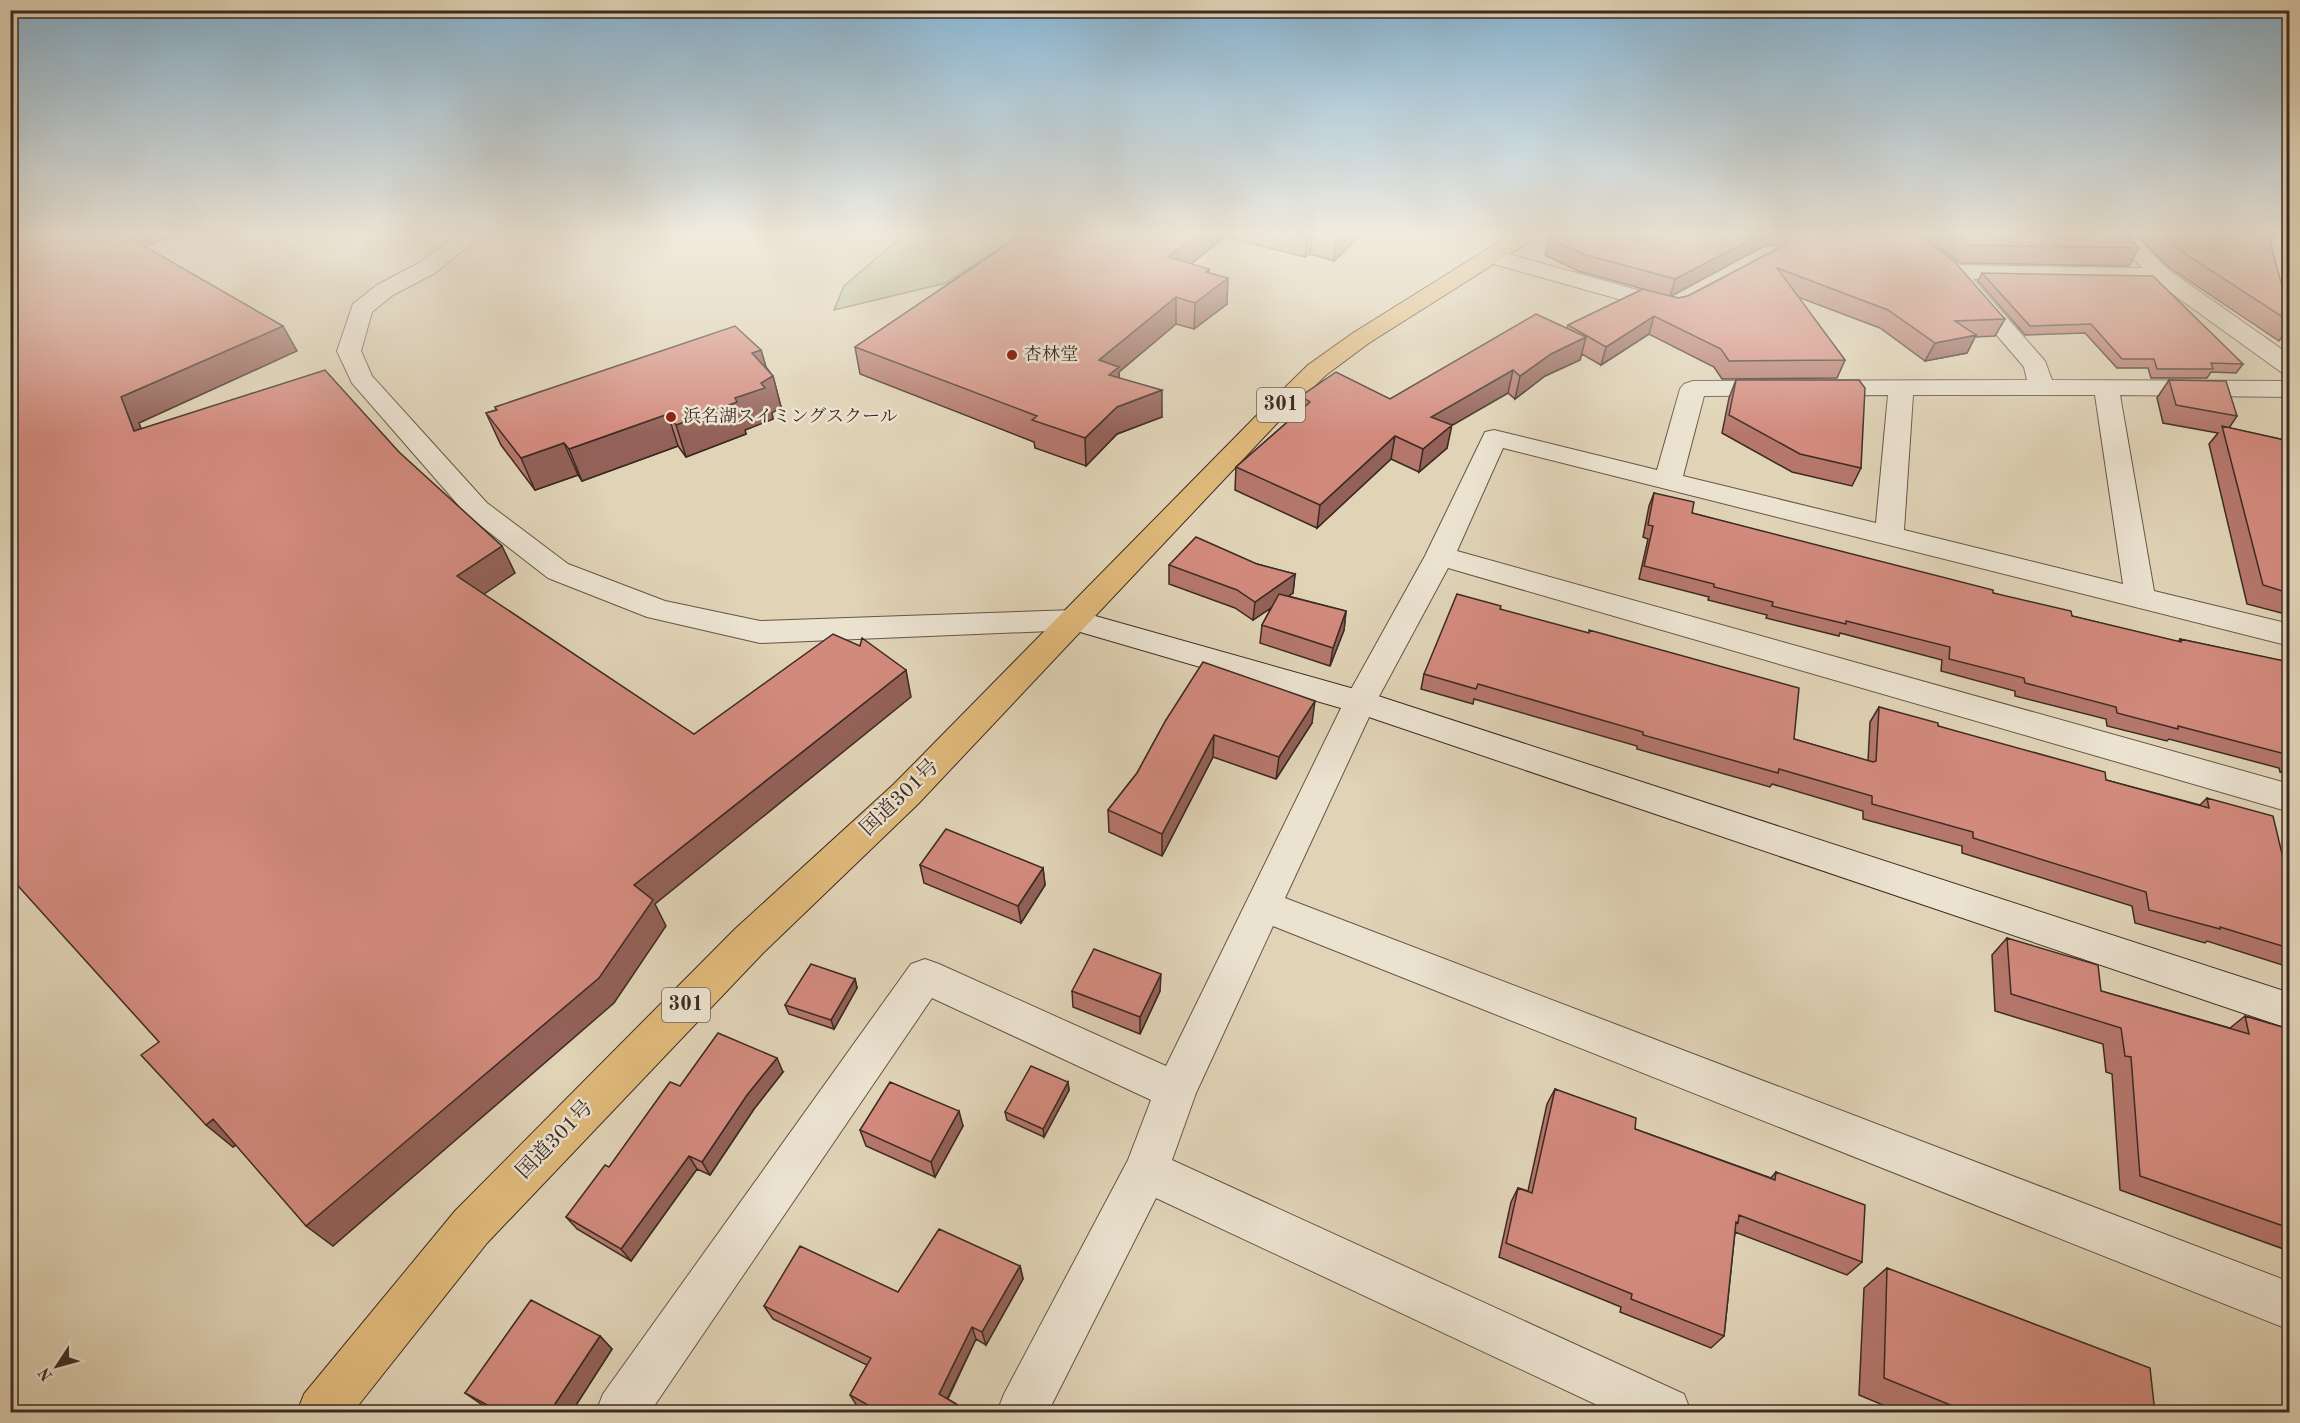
<svg xmlns="http://www.w3.org/2000/svg" width="2300" height="1423" font-family="'Old Standard TT','Noto Serif JP',serif">
  <style>
    .green { fill: #b4bc8c; stroke: #787458; stroke-width: 1.5 }
    .lines { fill: none; stroke-linecap: round; stroke-linejoin: round }
    .street-casing { stroke: #655548; stroke-width: 2 }
    .secondary-casing { stroke: #3c2b24; stroke-width: 2 }
    .highway-casing { stroke: #3c2b24; stroke-width: 2 }
    .street { fill: #ebe2d0; fill-rule: evenodd }
    .secondary { fill: #ebe2d0; fill-rule: evenodd }
    .highway { fill: #e0ba7b; fill-rule: evenodd }
    .wall { fill: #b5776c; stroke: #3c2b24; stroke-width: 1.5; fill-rule: evenodd }
    .shaded-wall { fill: #936158; stroke: #3c2b24; stroke-width: 1.5 }
    .building { fill: #d28a7d; stroke: #3c2b24; stroke-width: 1.5 }
    .poi-dot { fill: #8f2418; stroke: #ebe2d0; stroke-width: 2 }
    .labels { text-anchor: middle; dominant-baseline: central; stroke-width: 5; stroke-linejoin: round; paint-order: stroke }
    .far-poi-label { font-size: 18px; fill: #3c2b24; stroke: #ebe2d0; text-anchor: start }
    .shield { fill: #ebe2d0; stroke: #706258; stroke-width: 1.5 }
    .shield-label { font-size: 20px; font-weight: bold; fill: #3c2b24 }
    .street-label { font-size: 21px; fill: #3c2b24; stroke: #ebe2d0 }
  </style>
  <rect width="100%" height="100%" fill="#e0d3b6"/>
  <filter id="stains"><feTurbulence type="fractalNoise" baseFrequency=".00333" numOctaves="4"/><feColorMatrix values="0 0 0 0 .2 0 0 0 0 .09 0 0 0 0 .02 0 0 0 .5 -.17"/></filter>
  <radialGradient id="worn" r=".72"><stop offset=".6" stop-color="#630" stop-opacity="0"/><stop offset="1" stop-color="#630" stop-opacity=".3"/></radialGradient>
  <path class="green" d="M898 235H1005L1001 247 946 283 834 310 844 286 901 237Z"/>
  <g class="lines">
    <defs>
      <path id="street" d="M458 235H482L435 273 393 295 372 312 361 351 372 376 487 503 568 564 665 601 760 621 1074 610 1085 613 1089 620 1085 627 1074 630 760 643 647 617 548 578 467 515 352 383 337 351 353 304 377 285 419 263Z
        M1892 235H1917L1960 265 2142 268 2111 235H2134L2169 270 2290 355V374L2281 372 2156 282 1973 279 2045 361 2052 380 2290 381V397L2120 395 2154 591 2290 624V646L1503 448 1457 551 2290 784V812L1448 568 1376 702 1285 898 2290 1282V1330L1273 926 1196 1093 1172 1160 1684 1394 1691 1412H1612L1156 1198 1048 1412H997L1004 1394 1128 1160 1151 1100 932 998 650 1412H596L603 1394 911 964 925 959 939 964 1166 1066 1344 702 1425 556 1485 432 1494 430 1657 470 1680 389 1684 384 1693 381 2027 380 2024 367 1947 277ZM1888 395 1876 523 1683 476 1704 396ZM1913 395H2095L2123 584 1904 530Z
        M1491 249 1680 302 1684 307 1680 312 1672 314 1483 261 1480 256 1483 251Z"/>
      <path id="secondary" d="M1074 610 1372 694 2290 993V1029L1351 711 1063 627 1059 620 1063 613Z"/>
      <path id="highway" d="M1510 235H1535L1532 240 1369 343 1326 375 1280 420 918 804 763 953 487 1243 353 1412H297L304 1394 455 1211 735 929 894 784 1262 410 1308 365 1353 333Z"/>
    </defs>
    <use href="#street" class="street-casing"/>
    <use href="#secondary" class="secondary-casing"/>
    <use href="#highway" class="highway-casing"/>
    <use href="#street" class="street"/>
    <use href="#secondary" class="secondary"/>
    <use href="#highway" class="highway"/>
  </g>
  <path class="wall" d="M1021 235H1361L1334 261 1310 254 1305 257 1225 237 1191 264 1208 273 1227 304 1194 329 1176 324 1119 372V378L1162 417 1117 434 1086 466 1035 448 1034 442 860 374 855 347Z
    M1557 235H1918L2005 319 1995 336 1975 337 1967 353 1925 361 1880 328 1798 297 1845 360 1837 378 1722 379 1714 367 1649 334 1601 365 1582 354 1580 360 1545 376 1515 399 1508 393 1451 425 1447 448 1419 472 1391 459 1317 528 1235 490 1236 467 1300 411 1301 396 1390 399 1567 328 1568 325 1643 289 1578 271 1545 255 1549 238ZM1770 245 1780 247 1688 296 1678 298 1670 296 1762 247Z
    M1921 235H2132L2130 239 2139 248 2129 266 1961 263Z
    M2136 235H2282H2274L2270 242 2289 312V327L2279 341 2170 268Z
    M1982 273 2243 364 2236 373 2211 372 2207 378H2151L2148 368H2117L2085 333 2025 335 1978 281Z
    M761 350 766 367 773 376 781 407 772 413 773 419 745 430 746 434 686 457 678 446 582 481 578 475 535 490 501 445 486 413 496 410 495 407Z
    M1736 380 1861 468 1852 486 1792 472 1722 433 1729 398Z
    M2169 380 2237 416 2229 428 2289 441V615L2247 604 2209 444 2218 433 2163 423 2157 398Z
    M1654 493 1692 513 1993 593 2072 616 2178 642 2180 639 2287 662 2289 659V774L2280 772 2279 768 2169 739 2167 741 2107 726 2106 719 2015 696V691L1941 671 1942 660 1840 633 1839 636 1766 618 1767 615 1708 600 1709 597 1639 579 1648 539 1643 537 1649 506Z
    M1257 564 1295 574 1293 593 1288 596 1346 611 1344 630 1330 666 1260 643 1262 625 1271 608 1253 620 1235 608 1169 584V565Z
    M1500 609 1794 739 1868 761 1870 722 1879 707 2106 780 2200 805 2207 798 2289 883V967L2207 941 2205 943 2135 923 2132 906 1962 853V846L1863 819V811L1772 784 1770 787 1637 749V746L1474 699 1473 704 1421 689 1424 674Z
    M1166 720 1312 723 1276 779 1213 757 1162 856 1109 832 1108 810 1137 773Z
    M920 865 1043 868 1045 885 1021 923 924 883Z
    M2007 938 2101 991 2230 1028 2245 1016 2289 1029V1251L2120 1190 2112 1074 2106 1072 2103 1044 1995 1011 1992 955Z
    M855 979 857 988 834 1029 789 1014 785 1005Z
    M1072 991H1160L1140 1034 1073 1007Z
    M783 1072 754 1109 710 1175 697 1169 631 1261 577 1229 566 1217 680 1086Z
    M1068 1082 1069 1090 1044 1137 1007 1120 1005 1112Z
    M1555 1089 1635 1129 1771 1178 1776 1172 1862 1262 1847 1275 1735 1232 1724 1336 1711 1348 1620 1312 1621 1307 1499 1257 1511 1202 1518 1188 1528 1191 1547 1104Z
    M963 1126 935 1177 866 1146 860 1130Z
    M1020 1266 1023 1279 986 1345 976 1339 948 1399 971 1413H868L857 1406 850 1395 867 1365 773 1319 764 1306 898 1292Z
    M1887 1268 2155 1413H1902L1859 1395 1864 1288Z
    M600 1336 612 1349 571 1413H496L481 1404 465 1393Z
    M2289 1347V1365L2287 1348Z"/>
  <path class="shaded-wall" d="M117 235H175L128 253Z
    M1196 235H1225V237L1167 283 1168 257Z
    M1307 235H1312L1310 254 1305 257Z
    M1337 235H1361L1334 261Z
    M1759 235H1774L1770 245 1762 247 1670 297 1675 279Z
    M2264 235H2275L2269 244Z
    M1209 269 1208 293 1228 278 1227 304 1194 329 1195 303 1206 272Z
    M1176 297V324L1119 372V394L1099 360Z
    M1654 316 1649 334 1601 365 1606 347Z
    M283 326 297 351 139 423 153 458 134 431 121 397Z
    M1976 335 1967 353 1925 361 1935 343Z
    M1586 337 1580 360 1545 376 1515 399 1520 376 1551 354Z
    M761 350 769 378 773 376 781 407 772 413 773 419 745 430 746 434 686 457 676 425 735 398 752 353Z
    M1513 370 1508 393 1427 440 1431 417Z
    M1162 390V417L1117 434 1086 466 1085 438 1117 407Z
    M668 414 678 446 582 481 569 449Z
    M1452 425 1447 448 1419 472 1423 449Z
    M1395 436 1391 459 1317 528 1320 505Z
    M564 443 578 475 535 490 521 458Z
    M502 546 515 573 471 603 457 576Z
    M1295 574 1293 593 1253 620 1255 602Z
    M1346 611 1344 630 1330 666 1333 648Z
    M906 670 911 697 655 904 666 926 614 1003 333 1246 306 1226 634 885Z
    M1315 701 1312 723 1276 779 1279 757Z
    M1214 735 1213 757 1162 856V834Z
    M1043 868 1045 885 1021 923 1018 906Z
    M1161 974 1160 991 1140 1034V1017Z
    M855 979 857 988 834 1029 831 1020Z
    M777 1058 783 1072 754 1109 710 1175 702 1162 747 1095Z
    M1068 1082 1069 1090 1044 1137 1043 1129Z
    M959 1111 963 1126 935 1177 931 1162Z
    M213 1119 241 1142 233 1147 206 1125Z
    M689 1156 697 1169 631 1261 621 1249Z
    M1020 1266 1023 1279 986 1345 982 1332Z
    M972 1327 976 1339 944 1405 939 1394Z
    M600 1336 612 1349 571 1413H549Z"/>
  <path class="building" d="M10 235H125L283 326 121 397 134 431 325 370 399 452 502 546 457 576 694 734 833 634 860 646 862 638 906 670 634 885 653 900 599 978 306 1226 213 1119 206 1125 141 1055 159 1042 10 877Z
    M1021 235H1196L1168 257 1209 269 1206 272 1228 278 1195 303 1176 297 1099 360 1119 367 1109 375 1162 390 1117 407 1085 438 1032 420 1037 416 855 347Z
    M1557 235H1759L1675 279 1583 254 1549 238Z
    M1790 235H1918L1954 261 2005 319 1955 321 1976 335 1935 343 1888 310 1777 268 1845 360 1729 361 1721 349 1654 316 1606 347 1568 325 1643 289 1678 298 1688 296 1787 244 1791 236Z
    M1954 235H2132L2129 238 2139 248 1969 245Z
    M2164 235H2268L2289 312V321L2181 251Z
    M1982 273 2153 276 2243 364 2211 363 2213 369H2157L2154 359H2122L2091 324 2030 326Z
    M1536 314 1586 337 1551 354 1520 376 1513 370 1431 417 1452 425 1423 449 1395 436 1320 505 1236 467 1310 402 1301 396 1336 372 1390 399Z
    M735 326 761 350 752 353 773 376 761 383 765 388 735 398 737 402 676 425 668 414 569 449 564 443 521 458 486 413 497 410 495 407Z
    M1736 380H1859L1865 388 1861 468 1800 454 1729 415Z
    M2169 380 2226 381 2237 416 2176 405Z
    M2222 426 2289 441V593L2263 585Z
    M1654 493 1694 502 1692 513 1993 590V593L2071 611 2072 616 2181 642 2180 639 2289 662V659V755L2178 726V729L2117 713 2116 707 2025 683 2024 678 1949 659 1950 647 1846 621V624L1772 606 1773 602 1714 587V584L1644 566 1653 526 1648 525Z
    M1196 537 1257 564 1295 574 1255 602 1237 590 1169 565Z
    M1279 594 1346 611 1333 648 1262 625Z
    M1457 594 1501 606 1500 609 1589 633V630L1799 688 1794 739 1873 762 1876 761 1879 707 1938 723V726L2105 772 2106 780 2209 808 2207 798 2273 816 2289 883V948L2220 927V929L2149 910 2146 892 1973 838V832L1872 804V796L1779 769 1778 773 1643 735V732L1478 684 1476 689 1424 674Z
    M1203 662 1315 701 1279 757 1214 735 1162 834 1108 810 1137 773 1166 720Z
    M946 829 1043 868 1018 906 920 865Z
    M2007 938 2098 965 2101 991 2249 1034 2245 1016 2289 1029V1228L2140 1176 2131 1057 2125 1056 2121 1028 2011 994Z
    M1094 949 1161 974 1140 1017 1072 991Z
    M811 964 855 979 831 1020 785 1005Z
    M718 1033 777 1058 747 1095 702 1162 689 1156 621 1249 566 1217 605 1165 609 1167 670 1082 680 1086Z
    M1031 1066 1068 1082 1043 1129 1005 1112Z
    M890 1082 959 1111 931 1162 860 1130Z
    M1555 1089 1636 1118 1635 1129 1775 1180 1776 1172 1865 1205 1862 1262 1739 1215 1738 1223 1736 1222 1724 1336 1631 1299 1632 1294 1506 1243 1518 1188 1532 1193Z
    M939 1229 1020 1266 982 1332 972 1327 939 1394 971 1413H882L850 1395 871 1358 764 1306 800 1246 898 1292Z
    M1887 1268 2150 1368 2155 1413H1970L1884 1378Z
    M531 1300 600 1336 549 1413H502L465 1393Z"/>
  <linearGradient id="sky" x2="0" y2="1"><stop stop-color="#87b5d4"/><stop offset="0.54" stop-color="#f1ebde"/><stop offset="1" stop-color="#f1ebde" stop-opacity="0"/></linearGradient>
  <rect width="2300" height="434" fill="url(#sky)"/>
  <g class="poi-dot">
    <circle cx="1012" cy="355" r="6"/>
    <circle cx="671" cy="417" r="6"/>
  </g>
  <g class="labels">
    <g class="far-poi-label">
      <text x="1024" y="355">杏林堂</text>
      <text x="683" y="417">浜名湖スイミングスクール</text>
    </g>
    <g class="shield">
      <rect x="1257" y="388" width="48" height="34" rx="4.5"/>
      <rect x="662" y="988" width="48" height="34" rx="4.5"/>
    </g>
    <g class="shield-label">
      <text x="1281" y="405">301</text>
      <text x="686" y="1005">301</text>
    </g>
    <g class="street-label">
      <text transform="translate(900 798) rotate(-44)">国道301号</text>
      <text transform="translate(555 1140) rotate(-46)">国道301号</text>
    </g>
  </g>
  <rect width="2300" height="1423" fill="none" stroke="#e0d3b6" stroke-width="36"/>
  <rect x="12" y="12" width="2276" height="1399" fill="none" stroke="#3c2b24" stroke-width="3"/>
  <rect x="18" y="18" width="2264" height="1387" fill="none" stroke="#3c2b24" stroke-width="1.5"/>
  <g transform="translate(57 1366) rotate(234)" stroke="#ebe2d0" stroke-width="4.5" paint-order="stroke">
  <path d="M0-4.5L10 22L0 15L-10 22Z" fill="#3c2b24"/>
  <text y="-9" font-size="16" font-weight="bold" text-anchor="middle" fill="#3c2b24">N</text>
  </g>
  <rect width="100%" height="100%" filter="url(#stains)"/>
  <rect width="100%" height="100%" fill="url(#worn)"/>
</svg>
